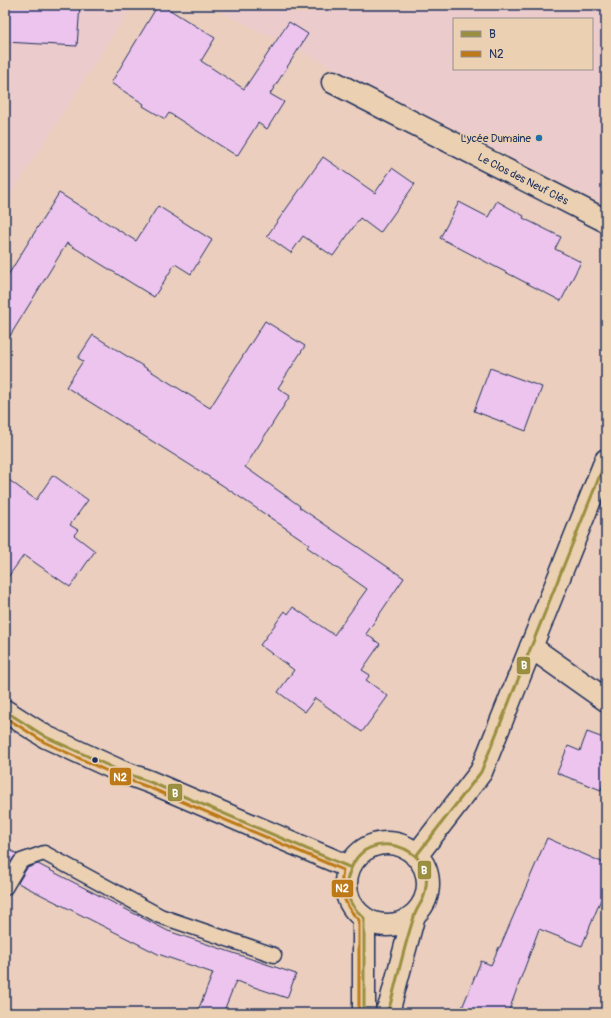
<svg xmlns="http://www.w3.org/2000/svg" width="611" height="1018" font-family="Pangolin,sans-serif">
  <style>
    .built { fill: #eccbcc; fill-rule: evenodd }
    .building { fill: #edc4ed; stroke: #1b2f5e }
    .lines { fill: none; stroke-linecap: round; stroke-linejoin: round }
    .lane-casing { stroke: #1b2f5e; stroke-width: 17 }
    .street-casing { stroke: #1b2f5e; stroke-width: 25 }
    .secondary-casing { stroke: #1b2f5e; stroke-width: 25 }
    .lane { stroke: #ebd0b2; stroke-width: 14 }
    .street { stroke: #ebd0b2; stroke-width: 22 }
    .secondary { stroke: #ebd0b2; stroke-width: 22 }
    .bus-1-casing { stroke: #ebd0b2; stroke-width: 6 }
    .bus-2-casing { stroke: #ebd0b2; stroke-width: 6 }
    .bus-1 { stroke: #9a8f40; stroke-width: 3 }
    .bus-2 { stroke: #bd7918; stroke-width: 3 }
    .poi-dot { fill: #1f6fb2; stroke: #ebd0b2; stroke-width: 1.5 }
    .bus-dot { fill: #1b2f5e; stroke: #ebd0b2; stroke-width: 1.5 }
    .labels { text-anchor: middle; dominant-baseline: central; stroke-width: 3; stroke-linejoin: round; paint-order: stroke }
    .poi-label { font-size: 11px; fill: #1b2f5e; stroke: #ebd0b2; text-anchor: end }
    .street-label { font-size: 11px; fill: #1b2f5e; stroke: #ebd0b2 }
    .line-badge { stroke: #ebd0b2; stroke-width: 1.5 }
    .badge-label { font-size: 11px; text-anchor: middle; font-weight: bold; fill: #fff }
  </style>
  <rect width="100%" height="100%" fill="#ebcebe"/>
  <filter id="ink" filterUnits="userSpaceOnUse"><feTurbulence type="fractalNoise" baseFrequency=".025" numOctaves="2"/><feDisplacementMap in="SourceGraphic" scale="8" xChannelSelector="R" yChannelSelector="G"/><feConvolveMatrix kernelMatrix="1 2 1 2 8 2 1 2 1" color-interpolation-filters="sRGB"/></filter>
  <g filter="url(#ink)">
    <path class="built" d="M5 5H132L5 203Z
      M208 5H606V205ZM454 19H592V69H454Z"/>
    <path class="building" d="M5 5H80L77 46 5 42Z
      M158 5H162L215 38 201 61 244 89 289 22 308 34 270 94 284 102 267 129 258 123 237 156 169 113 165 119 143 106 144 104 111 83Z
      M323 157 375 193 392 168 415 184 380 233 360 218 333 256 303 236 291 253 267 236Z
      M59 193 136 241 158 206 212 240 191 274 175 264 154 297 67 243 5 344V280Z
      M497 201 524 216 523 218 561 237 555 249 581 262 561 301 440 238 459 202 488 217Z
      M265 321 305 346 278 388 290 396 245 467 300 506 299 507 404 578 366 634 380 644 362 670 370 675 366 680 388 696 362 732 315 698 305 712 278 692 294 670 260 645 285 611 288 614 293 607 334 635 367 589 307 547 309 544 222 485 66 387 83 361 78 358 93 335 210 408Z
      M490 368 542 387 526 431 474 411Z
      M53 475 88 500 70 525 78 530 74 535 95 551 70 587 24 555 5 581V477L36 500Z
      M587 732 606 739V775L601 790 557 773 568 746 580 751Z
      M547 838 606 864V887L582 946 539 929 508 1013H460L481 961 491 965 499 947H500Z
      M5 847 17 854 14 857 5 871Z
      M38 864 168 931 296 974 287 998 236 981 223 1013H197L213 973 158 954 18 883 27 868Z"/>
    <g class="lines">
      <defs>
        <path id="lane" d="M5 888 21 861 44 853 160 916 274 955"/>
        <path id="street" d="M333 82 606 221
          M531 647 606 700"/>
        <path id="secondary" d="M5 711 46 737 120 771 150 782 349 867
          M346 884a41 41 0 1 1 82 0a41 41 0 1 1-82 0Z
          M416 856 481 772 606 460
          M364 1013V918
          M386 1013 390 1005 414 915"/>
      </defs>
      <use href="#lane" class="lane-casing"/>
      <use href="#street" class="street-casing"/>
      <use href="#secondary" class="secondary-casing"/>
      <use href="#lane" class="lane"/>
      <use href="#street" class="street"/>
      <use href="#secondary" class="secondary"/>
      <defs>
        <path id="bus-1" d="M5 711 46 737 120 771 150 782 349 867
          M416 856 481 772 606 460
          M364 918C343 899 342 886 354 862 370 833 419 843 426 874 427 878 426 887 425 892 424 901 416 908 414 917 404 946 398 976 390 1005L386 1013
          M364 918V1013"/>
        <path id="bus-2" d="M5 717 44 742 118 776 148 787 343 870C339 890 344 906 359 920V1013"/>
      </defs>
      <use href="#bus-1" class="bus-1-casing"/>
      <use href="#bus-2" class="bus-2-casing"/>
      <use href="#bus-1" class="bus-1"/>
      <use href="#bus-2" class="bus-2"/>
    </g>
  </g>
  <circle class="poi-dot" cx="539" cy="138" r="4"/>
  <circle class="bus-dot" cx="95" cy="760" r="3.5"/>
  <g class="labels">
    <g class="poi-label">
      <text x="531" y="138">Lycée Dumaine</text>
    </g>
    <g class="street-label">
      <text transform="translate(523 179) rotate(27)">Le Clos des Neuf Clés</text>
    </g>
  </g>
  <g class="line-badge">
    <rect x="516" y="656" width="15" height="19" rx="4" fill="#9a8f40"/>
    <rect x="109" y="767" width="23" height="19" rx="4" fill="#bd7918"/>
    <rect x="167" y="783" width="16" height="19" rx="4" fill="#9a8f40"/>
    <rect x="417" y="860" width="15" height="20" rx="4" fill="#9a8f40"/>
    <rect x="331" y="879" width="23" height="19" rx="4" fill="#bd7918"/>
  </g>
  <g class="badge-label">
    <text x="524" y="669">B</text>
    <text x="120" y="781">N2</text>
    <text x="175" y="797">B</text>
    <text x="424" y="874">B</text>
    <text x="342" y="892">N2</text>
  </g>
  <rect width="611" height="1018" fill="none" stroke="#ebd0b2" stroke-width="20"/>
  <rect x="10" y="10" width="591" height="998" fill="none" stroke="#1b2f5e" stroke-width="1.5" filter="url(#ink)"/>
  <rect x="453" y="18" width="140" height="52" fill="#ebd0b2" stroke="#989090"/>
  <rect x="461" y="31" width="20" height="6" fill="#9a8f40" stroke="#989090"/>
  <text x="489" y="38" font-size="12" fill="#1b2f5e">B</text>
  <rect x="461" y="51" width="20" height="6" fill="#bd7918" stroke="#989090"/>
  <text x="489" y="58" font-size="12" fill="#1b2f5e">N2</text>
</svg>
